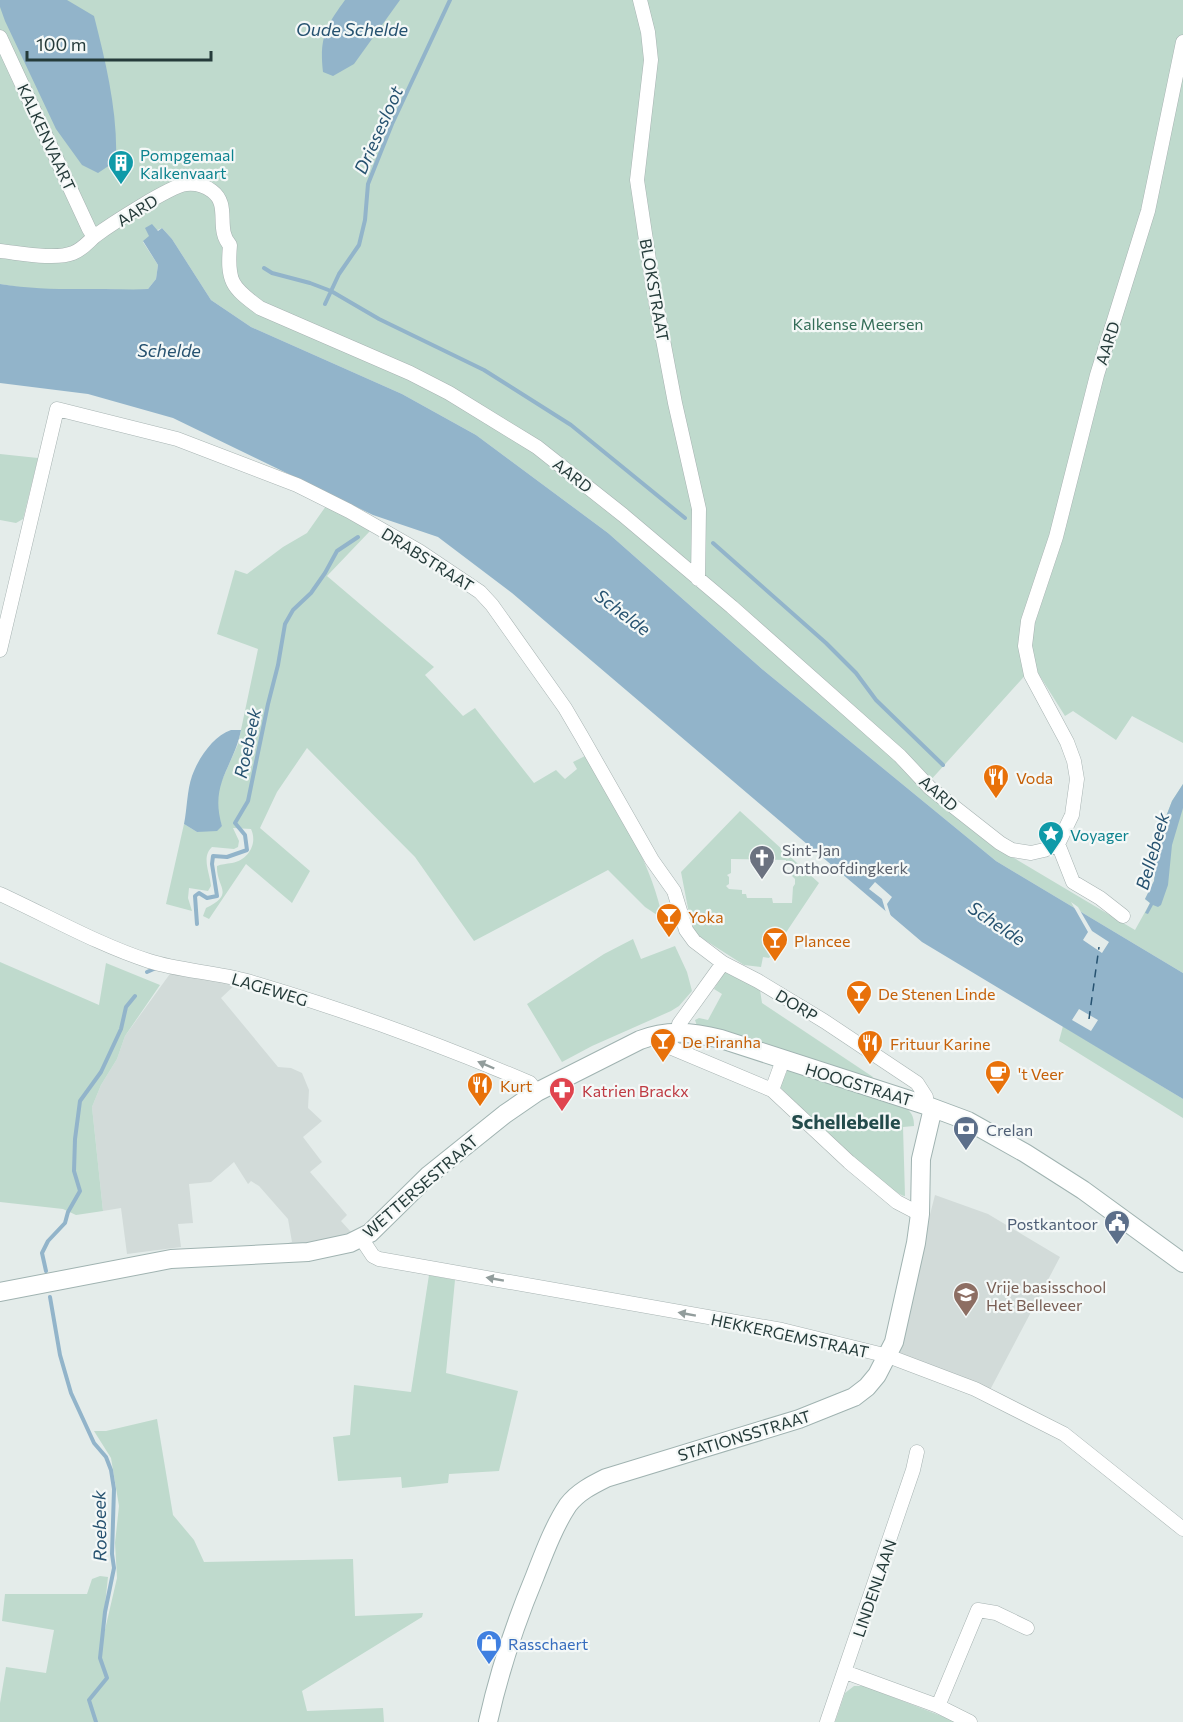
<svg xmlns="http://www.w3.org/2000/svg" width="1183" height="1722" font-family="Commissioner,sans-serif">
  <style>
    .built { fill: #d2dbd9 }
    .green { fill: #bfdacd; fill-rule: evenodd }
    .water { fill: #92b4ca }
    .pier { fill: #e4ecea }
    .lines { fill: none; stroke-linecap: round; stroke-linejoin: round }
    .stream { stroke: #92b4ca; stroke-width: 4 }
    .ferry { stroke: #265270; stroke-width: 1.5; stroke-dasharray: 8 6; stroke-linecap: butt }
    .street-casing { stroke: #a7b3b2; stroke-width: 15 }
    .secondary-casing { stroke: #a0b3b1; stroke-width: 20 }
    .street { stroke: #fff; stroke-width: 14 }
    .secondary { stroke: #fff; stroke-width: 18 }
    .oneway { fill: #929d9c }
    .labels { text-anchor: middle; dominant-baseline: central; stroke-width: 4.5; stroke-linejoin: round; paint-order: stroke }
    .street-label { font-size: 16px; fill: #253b3a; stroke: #f4f8f7 }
    .culture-label { font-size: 16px; fill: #0d838f; stroke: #f4f8f7; text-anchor: start }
    .park-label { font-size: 16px; fill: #346d58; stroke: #f4f8f7 }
    .food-label { font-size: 16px; fill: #c56008; stroke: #f4f8f7; text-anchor: start }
    .worship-label { font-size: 16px; fill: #5b616d; stroke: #f4f8f7; text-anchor: start }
    .health-label { font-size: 16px; fill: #be3a42; stroke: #f4f8f7; text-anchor: start }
    .service-label { font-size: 16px; fill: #4e5e75; stroke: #f4f8f7; text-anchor: start }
    .education-label { font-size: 16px; fill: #785e54; stroke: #f4f8f7; text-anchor: start }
    .shop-label { font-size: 16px; fill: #366cbe; stroke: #f4f8f7; text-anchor: start }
    .water-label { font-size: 18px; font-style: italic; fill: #265270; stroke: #f4f8f7 }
    .quarter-label { font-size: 20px; font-weight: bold; fill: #234b4b; stroke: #f4f8f7 }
  </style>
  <rect width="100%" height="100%" fill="#e4ecea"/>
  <path class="built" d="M172 971 237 983 221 998 278 1067 291 1068 302 1073 309 1090 308 1108 322 1121 303 1137 322 1162 310 1172 347 1215 341 1221 351 1232 318 1245 284 1244 292 1242 288 1219 259 1186 251 1181 248 1184 234 1162 211 1182 189 1184 193 1223 178 1224 181 1247 127 1254 121 1208 103 1211 92 1107 101 1085 117 1059 125 1036Z
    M935 1195 988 1214 1060 1257 990 1390 895 1351Z"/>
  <path class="green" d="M0 0H1183V743L1132 716 1116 740 1073 711 1065 716 1038 673 1030 670 929 782 1009 855 1135 930 1150 903 1145 899 1154 881 1158 842 1162 827 1172 801 1183 784V973L996 861 762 669 608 533 476 435 402 394 251 327 211 300 172 239 162 228 149 234V237L143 242 158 265 156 279 148 289 129 291 111 289 36 290 0 284Z
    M0 454 38 458 23 519 16 523 0 520Z
    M326 506 370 531 327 576 434 667 425 675 463 716 475 708 534 783 556 770 565 779 577 769 573 762 587 755C614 805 648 855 661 911L657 915 645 907 608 870 474 941 415 857 307 748 277 792 260 828 310 871 292 903 246 864 209 919 203 916 206 908C236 893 216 888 217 866 222 864 226 864 232 863 248 860 258 844 251 829L233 828 239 841 238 847 234 849 212 847C201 857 210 873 211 886L208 891 189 888 188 898 192 911 166 904 184 824 197 832 222 826 218 815V789L238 744 258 649 217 634 235 570 247 574 283 547 307 533Z
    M740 811 819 883 769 958 763 957 761 967 744 965 697 935 691 924 681 872ZM731 859 786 860V866H792L791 875 795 879V884L793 887 792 903H773L772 898H747L746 894H742V890L729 889 726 886 729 884V877L727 875 731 873Z
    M633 939 641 959 675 946 687 972 692 991 679 1006 671 1011 592 1046 562 1062 527 1004 604 954Z
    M0 962 99 1005 106 963 160 985 125 1036 117 1059 101 1085 92 1107 103 1211 76 1215 63 1209 0 1202Z
    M731 972 760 990 762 1003 873 1077 870 1080 697 1026 695 1020 699 1018 708 1020 722 994 714 989 724 973Z
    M1063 1026 1183 1099V1118L1059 1041Z
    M788 1069 906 1108C912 1113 914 1117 914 1126L903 1127 905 1196C890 1195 797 1104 780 1087Z
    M429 1275 455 1280 446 1373 518 1391 499 1471 449 1474 448 1483 402 1488 401 1477 338 1481 333 1437 350 1435 354 1385 411 1392Z
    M157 1419 173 1515 194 1540 204 1562 353 1559 355 1616 423 1613 422 1617 302 1691 307 1711 383 1708 384 1722H0V1703L6 1667 46 1673 54 1630 2 1621 5 1594H87L92 1579 100 1576 108 1577 100 1651 117 1578 115 1543 119 1506 111 1458 94 1431H106Z
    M854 1686H864L957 1722H835L845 1693Z"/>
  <path class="water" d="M0 0H67L94 16C106 63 118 113 116 161L98 173 82 165 56 129 5 21 0 7Z
    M345 0H400L354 64 333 76 323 72C319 38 326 26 345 0Z
    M152 224 158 231 162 228 172 239 211 300 251 327 402 394 476 435 608 533 762 669 996 861 1183 973V1099L922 942 512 593 438 537 373 515 173 418 88 394 0 383V284C37 290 68 289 105 289 119 289 133 290 148 289L156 279 158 265 143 241 149 236 145 228Z
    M231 730H241C234 767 209 783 222 826L217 831 197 832 184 824C187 809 187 790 192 776 198 759 213 736 231 730Z
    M1183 784V808L1172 845 1168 885 1161 905 1158 907 1153 905 1148 914 1145 913 1150 903 1145 899 1154 881 1158 842 1162 827 1172 801Z"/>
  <path class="pier" d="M875 882 892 897 887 904 892 920 887 916 882 899 869 889Z
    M1071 902 1078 907 1092 931 1109 942 1102 953 1083 940 1088 932Z
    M1079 1009 1098 1020 1091 1031 1072 1020Z"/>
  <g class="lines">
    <path class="stream" d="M264 268 272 273 310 283 331 291 379 319 484 370 571 425 685 518
      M325 304 339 274 359 245 365 220 368 184 392 124 450 0
      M713 543 826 643 856 673 876 700 943 765
      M197 924 195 896 199 893 207 898 217 896 212 864 213 856 227 857 247 850 245 835 235 823 248 801 268 704 278 665 285 624 293 610 311 593 325 573 337 551 358 537
      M147 972 156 968
      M46 1271 42 1253 48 1241 65 1223 68 1212 80 1191 74 1171 75 1139 80 1101 101 1072 121 1029 126 1007 135 996
      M50 1297 60 1355 71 1393 94 1443 106 1457 111 1470 114 1489 112 1554 114 1568 105 1612 100 1658 107 1678 89 1700 96 1722"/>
    <path class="ferry" d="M1089 1019 1099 947"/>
    <defs>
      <path id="street" d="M640 0 648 32 651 60 637 180 653 287 675 403 699 509 698 579
        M0 37 89 229 94 237
        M0 251C20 253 55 260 73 253 83 249 87 243 95 236 110 225 170 186 186 184 195 183 204 185 212 191 231 205 215 229 230 245 227 281 231 287 260 308L410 373 449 393 537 447 623 515 732 607 900 756 930 788 1000 843 1012 850 1031 853 1044 850 1058 844 1072 815 1077 779 1074 761 1067 742 1031 675 1025 646 1028 621 1056 537 1097 375 1148 211 1183 42
        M0 650 57 409 177 439 297 485 349 511 419 551 480 592 492 605 565 708 582 737 652 860 674 891 686 930 694 941 723 963 758 981 824 1021 917 1083 926 1097 925 1105
        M1058 844 1073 882 1100 898 1123 916
        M0 894C48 916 99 945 149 961 180 971 216 972 247 981 343 1009 439 1044 530 1083L537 1092
        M668 1032 672 1048 772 1090 849 1162 897 1202 920 1214
        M679 1032V1024L723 963
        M772 1090 783 1060
        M361 1238 373 1256 379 1259 782 1330 888 1356 975 1389 1064 1434 1183 1529
        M845 1672 938 1706 970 1722
        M938 1706 978 1610 996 1613 1027 1628
        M827 1722 913 1470 917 1452"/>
      <path id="secondary" d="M0 1292 171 1259 308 1252 350 1243 370 1233 429 1175 505 1114 537 1092 640 1040C668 1029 692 1032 721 1039L925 1105 968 1121 1025 1153 1083 1190 1183 1263
        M488 1722C499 1672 515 1624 535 1576 544 1553 554 1526 568 1505 578 1492 592 1485 606 1478L799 1419 854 1397 867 1387 877 1375 894 1342 916 1243 920 1214 921 1159 933 1108"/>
    </defs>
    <use href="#street" class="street-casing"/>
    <use href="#secondary" class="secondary-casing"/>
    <use href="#street" class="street"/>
    <use href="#secondary" class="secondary"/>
  </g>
  <defs><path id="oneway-solid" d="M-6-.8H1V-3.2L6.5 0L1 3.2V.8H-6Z" transform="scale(1.5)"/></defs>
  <g class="oneway">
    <use href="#oneway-solid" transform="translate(486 1065) rotate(-157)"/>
    <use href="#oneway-solid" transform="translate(495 1279) rotate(-170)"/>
    <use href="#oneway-solid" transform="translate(687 1314) rotate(-170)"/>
  </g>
  <defs>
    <symbol id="building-pin" viewBox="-11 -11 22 30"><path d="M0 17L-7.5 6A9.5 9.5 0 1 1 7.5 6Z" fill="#0f9aa8" stroke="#f4f8f7"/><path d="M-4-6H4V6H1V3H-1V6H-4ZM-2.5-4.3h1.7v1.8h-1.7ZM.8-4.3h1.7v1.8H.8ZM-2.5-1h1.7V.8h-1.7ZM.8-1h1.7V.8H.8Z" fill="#fff"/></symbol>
    <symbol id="restaurant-pin" viewBox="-11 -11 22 30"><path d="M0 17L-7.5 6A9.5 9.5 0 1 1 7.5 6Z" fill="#e8710a" stroke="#f4f8f7"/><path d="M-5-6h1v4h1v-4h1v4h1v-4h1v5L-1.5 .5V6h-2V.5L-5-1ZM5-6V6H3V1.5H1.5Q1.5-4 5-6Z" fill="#fff"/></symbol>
    <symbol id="sight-pin" viewBox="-11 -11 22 30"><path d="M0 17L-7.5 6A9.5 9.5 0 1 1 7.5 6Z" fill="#0f9aa8" stroke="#f4f8f7"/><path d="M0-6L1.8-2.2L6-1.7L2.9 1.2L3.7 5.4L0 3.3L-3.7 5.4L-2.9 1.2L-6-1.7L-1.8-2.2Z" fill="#fff"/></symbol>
    <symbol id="church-pin" viewBox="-11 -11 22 30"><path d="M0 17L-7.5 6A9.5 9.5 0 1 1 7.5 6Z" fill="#6b7280" stroke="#f4f8f7"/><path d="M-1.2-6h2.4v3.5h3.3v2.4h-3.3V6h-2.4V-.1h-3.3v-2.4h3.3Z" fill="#fff"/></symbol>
    <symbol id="bar-pin" viewBox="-11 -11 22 30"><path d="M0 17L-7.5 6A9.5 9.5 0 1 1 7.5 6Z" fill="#e8710a" stroke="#f4f8f7"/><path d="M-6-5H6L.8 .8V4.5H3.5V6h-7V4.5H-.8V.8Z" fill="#fff"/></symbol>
    <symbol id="cafe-pin" viewBox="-11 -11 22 30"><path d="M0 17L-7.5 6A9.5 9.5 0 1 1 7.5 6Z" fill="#e8710a" stroke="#f4f8f7"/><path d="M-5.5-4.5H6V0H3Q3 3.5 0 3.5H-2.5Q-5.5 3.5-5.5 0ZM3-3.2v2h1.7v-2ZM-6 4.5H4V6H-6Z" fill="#fff"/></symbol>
    <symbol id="pharmacy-pin" viewBox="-11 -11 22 30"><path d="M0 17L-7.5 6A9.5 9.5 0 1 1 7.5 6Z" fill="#e0444e" stroke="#f4f8f7"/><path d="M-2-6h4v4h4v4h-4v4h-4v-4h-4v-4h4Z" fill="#fff"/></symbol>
    <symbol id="bank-pin" viewBox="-11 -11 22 30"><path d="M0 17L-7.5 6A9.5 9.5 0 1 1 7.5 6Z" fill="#5c6f8a" stroke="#f4f8f7"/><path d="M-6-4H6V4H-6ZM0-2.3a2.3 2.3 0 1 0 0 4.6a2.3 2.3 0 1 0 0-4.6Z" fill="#fff"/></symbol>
    <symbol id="civic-pin" viewBox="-11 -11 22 30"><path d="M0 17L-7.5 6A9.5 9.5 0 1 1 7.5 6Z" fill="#5c6f8a" stroke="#f4f8f7"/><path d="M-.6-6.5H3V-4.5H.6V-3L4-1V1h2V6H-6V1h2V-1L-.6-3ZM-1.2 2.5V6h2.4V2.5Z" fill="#fff"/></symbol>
    <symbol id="school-pin" viewBox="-11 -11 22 30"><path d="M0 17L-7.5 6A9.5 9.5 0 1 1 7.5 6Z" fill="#8d6e63" stroke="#f4f8f7"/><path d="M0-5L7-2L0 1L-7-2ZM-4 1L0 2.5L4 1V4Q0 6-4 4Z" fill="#fff"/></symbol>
    <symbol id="shop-pin" viewBox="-11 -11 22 30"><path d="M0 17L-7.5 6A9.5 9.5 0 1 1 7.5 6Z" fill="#3f7fe0" stroke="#f4f8f7"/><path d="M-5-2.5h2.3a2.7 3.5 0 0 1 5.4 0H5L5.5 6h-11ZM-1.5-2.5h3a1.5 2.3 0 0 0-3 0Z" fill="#fff"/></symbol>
  </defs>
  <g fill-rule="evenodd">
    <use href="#building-pin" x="106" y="148" width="30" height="40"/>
    <use href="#restaurant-pin" x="981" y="762" width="30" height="40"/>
    <use href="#sight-pin" x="1036" y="819" width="30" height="40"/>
    <use href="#church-pin" x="747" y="843" width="30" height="40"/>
    <use href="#bar-pin" x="654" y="901" width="30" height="40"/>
    <use href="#bar-pin" x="760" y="925" width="30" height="40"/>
    <use href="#bar-pin" x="844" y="978" width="30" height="40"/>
    <use href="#bar-pin" x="648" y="1026" width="30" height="40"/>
    <use href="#restaurant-pin" x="855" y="1028" width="30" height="40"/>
    <use href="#cafe-pin" x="983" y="1058" width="30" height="40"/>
    <use href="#restaurant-pin" x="465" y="1070" width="30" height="40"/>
    <use href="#pharmacy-pin" x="547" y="1075" width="30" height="40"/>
    <use href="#bank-pin" x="951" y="1114" width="30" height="40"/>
    <use href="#civic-pin" x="1102" y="1208" width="30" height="40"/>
    <use href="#school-pin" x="951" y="1280" width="30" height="40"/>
    <use href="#shop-pin" x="474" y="1628" width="30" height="40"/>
  </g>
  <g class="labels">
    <g class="street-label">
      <text transform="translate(47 137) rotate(65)">KALKENVAART</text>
      <text transform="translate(137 210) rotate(-32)">AARD</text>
      <text transform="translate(655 290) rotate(80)">BLOKSTRAAT</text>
      <text transform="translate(1107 343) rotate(-72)">AARD</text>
      <text transform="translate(573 475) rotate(38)">AARD</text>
      <text transform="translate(428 559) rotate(32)">DRABSTRAAT</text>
      <text transform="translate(939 793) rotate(41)">AARD</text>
      <text transform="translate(270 989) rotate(17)">LAGEWEG</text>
      <text transform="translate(797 1005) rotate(31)">DORP</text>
      <text transform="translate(859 1084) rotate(17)">HOOGSTRAAT</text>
      <text transform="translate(420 1186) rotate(-41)">WETTERSESTRAAT</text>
      <text transform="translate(790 1335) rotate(12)">HEKKERGEMSTRAAT</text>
      <text transform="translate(744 1435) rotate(-17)">STATIONSSTRAAT</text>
      <text transform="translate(874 1588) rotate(-71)">LINDENLAAN</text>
    </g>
    <g class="culture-label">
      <text x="140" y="154">Pompgemaal<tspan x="140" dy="18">Kalkenvaart</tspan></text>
      <text x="1070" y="834">Voyager</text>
    </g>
    <g class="park-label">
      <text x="858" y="323">Kalkense Meersen</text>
    </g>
    <g class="food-label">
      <text x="1016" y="777">Voda</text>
      <text x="688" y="916">Yoka</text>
      <text x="794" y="940">Plancee</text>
      <text x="878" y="993">De Stenen Linde</text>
      <text x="682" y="1041">De Piranha</text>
      <text x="890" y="1043">Frituur Karine</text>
      <text x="1018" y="1073">'t Veer</text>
      <text x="500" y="1085">Kurt</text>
    </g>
    <g class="worship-label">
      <text x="782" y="849">Sint-Jan<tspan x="782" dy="18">Onthoofdingkerk</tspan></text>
    </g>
    <g class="health-label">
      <text x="582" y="1090">Katrien Brackx</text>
    </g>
    <g class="service-label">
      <text x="986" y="1129">Crelan</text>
      <text x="1098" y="1223" text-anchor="end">Postkantoor</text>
    </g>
    <g class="education-label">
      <text x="986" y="1286">Vrije basisschool<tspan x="986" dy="18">Het Belleveer</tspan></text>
    </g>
    <g class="shop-label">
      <text x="508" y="1643">Rasschaert</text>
    </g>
    <g class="water-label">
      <text x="352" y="29">Oude Schelde</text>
      <text transform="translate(378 130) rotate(-66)">Driesesloot</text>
      <text x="169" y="350">Schelde</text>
      <text transform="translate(623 612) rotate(37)">Schelde</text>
      <text transform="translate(247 743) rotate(-78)">Roebeek</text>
      <text transform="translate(1152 851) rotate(-74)">Bellebeek</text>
      <text transform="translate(997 923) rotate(34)">Schelde</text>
      <text transform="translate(99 1526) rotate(-91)">Roebeek</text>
    </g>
    <g class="quarter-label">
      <text x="846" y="1121">Schellebelle</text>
    </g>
  </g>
  <path d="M27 51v9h184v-9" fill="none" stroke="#253b3a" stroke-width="3"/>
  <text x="36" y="51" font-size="18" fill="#253b3a" stroke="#f4f8f7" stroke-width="4.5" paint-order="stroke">100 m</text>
</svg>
